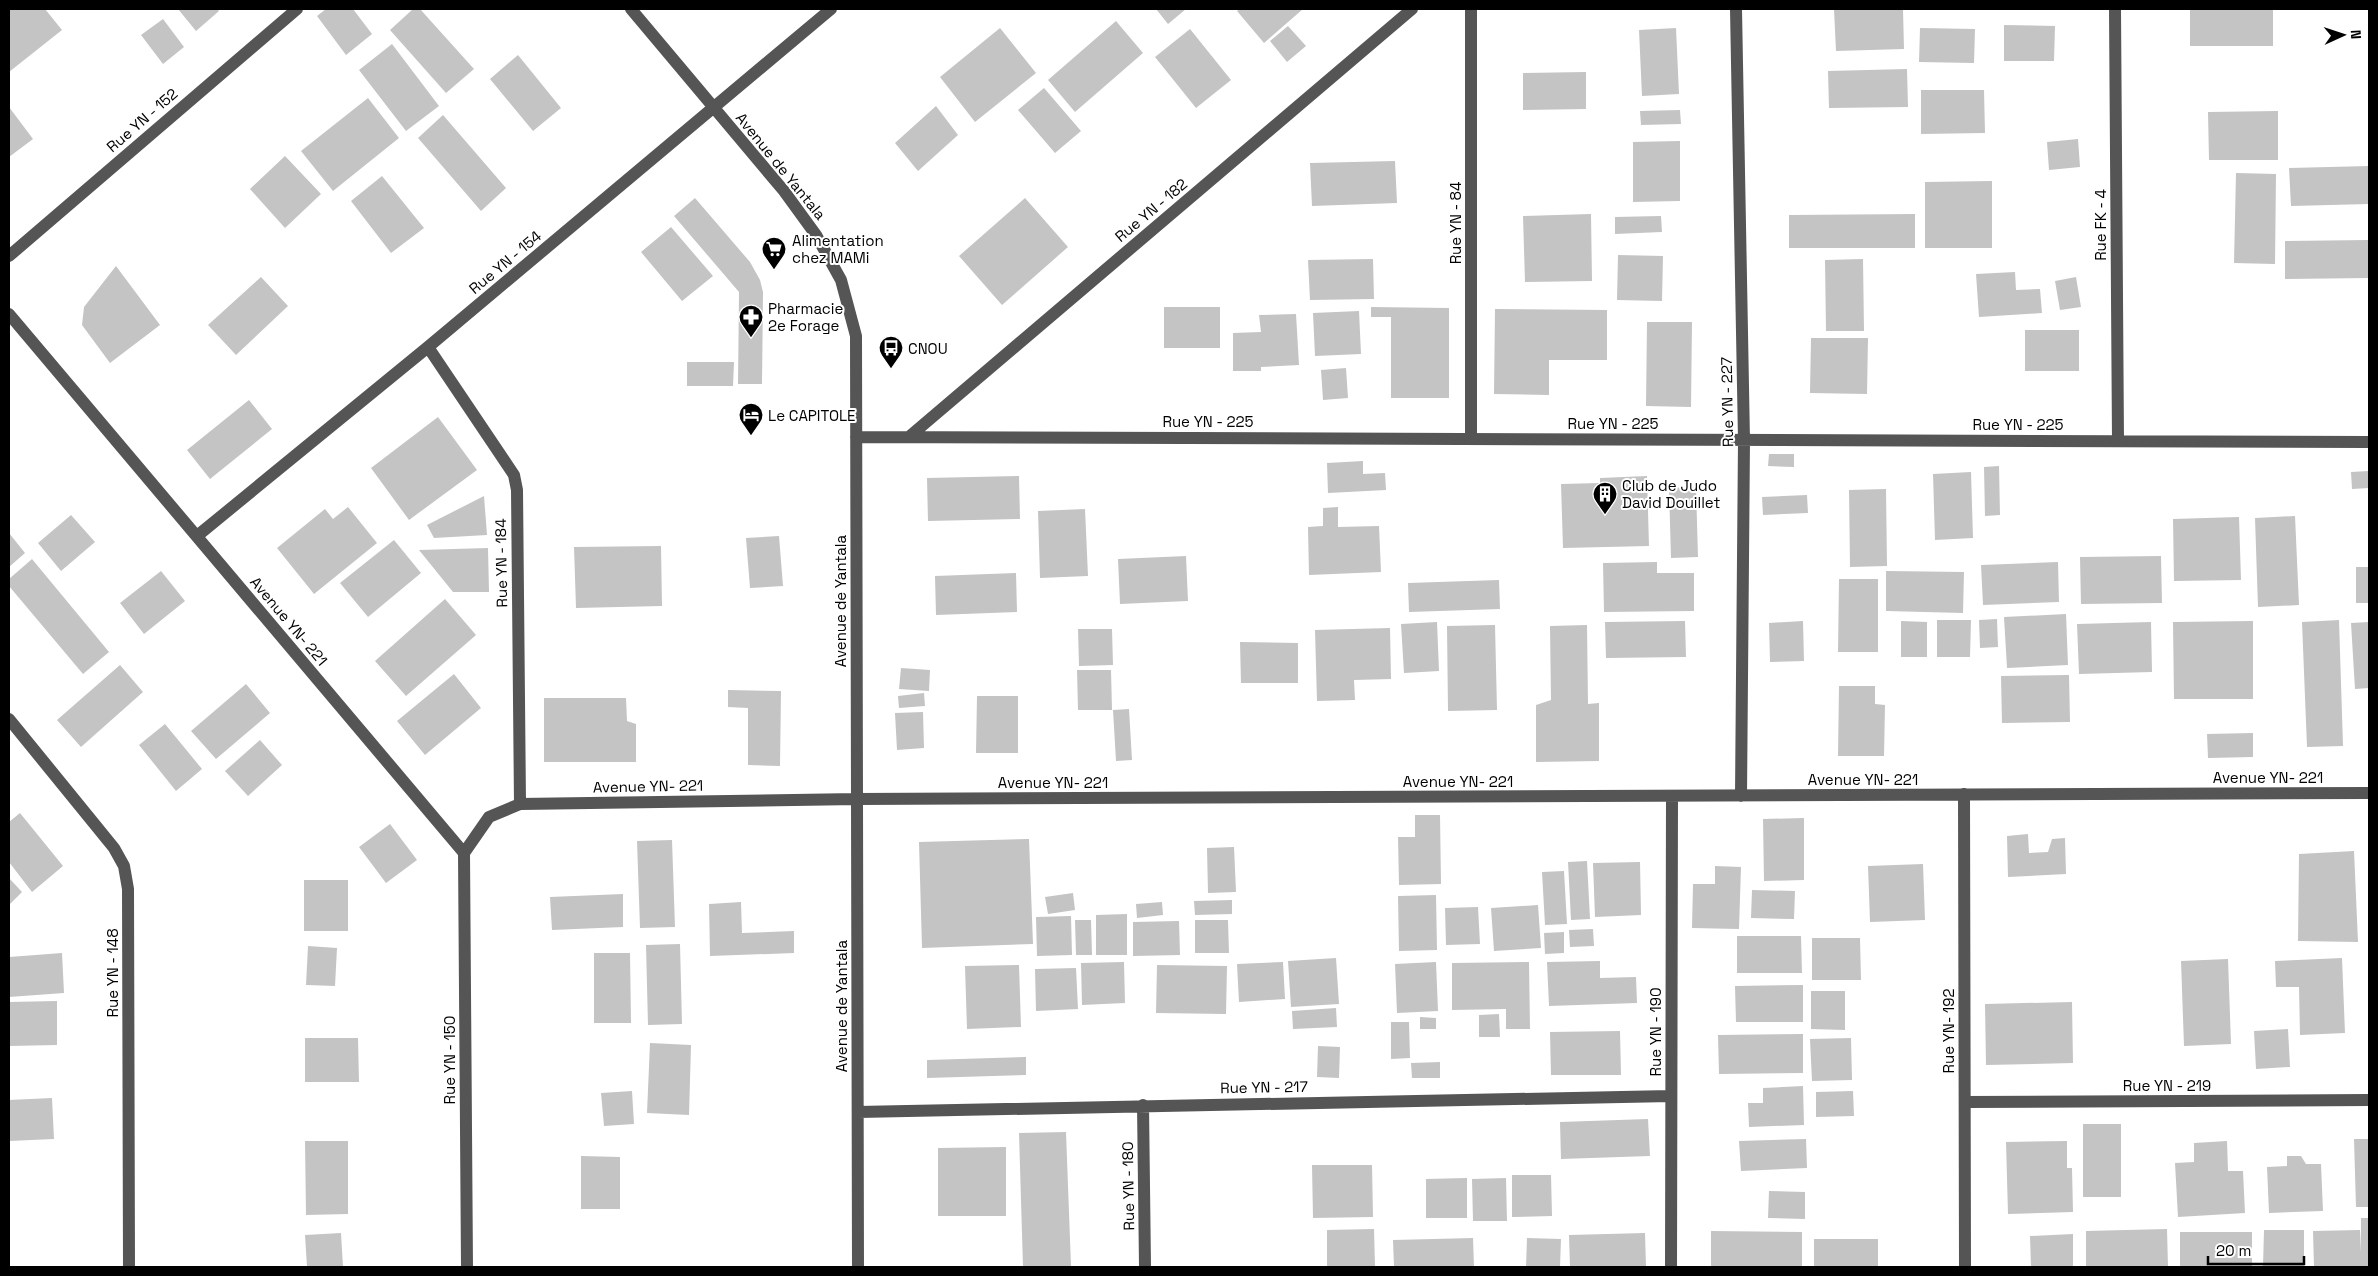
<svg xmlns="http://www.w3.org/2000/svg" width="2378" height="1276" font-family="'Space Grotesk',sans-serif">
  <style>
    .building { fill: #c4c4c4 }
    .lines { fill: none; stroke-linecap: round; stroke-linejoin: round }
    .minor { stroke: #555; stroke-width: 12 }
    .labels { text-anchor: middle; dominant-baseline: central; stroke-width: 4; stroke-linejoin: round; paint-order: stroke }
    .street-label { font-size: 15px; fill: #000; stroke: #fff }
    .poi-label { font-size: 15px; fill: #000; stroke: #fff; text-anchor: start }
  </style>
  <rect width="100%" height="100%" fill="#fff"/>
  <path class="building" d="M9 9H45L62 30 9 72Z
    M178 9H217L219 11 196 31Z
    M326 9H353L372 34 346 55 317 16Z
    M413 9H420L474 69 446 93 390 30Z
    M1156 9H1186L1168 24Z
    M1240 9H1303L1264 43 1237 11Z
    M1834 9H1903L1904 49 1836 51Z
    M2190 9H2273V46H2190Z
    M163 19 184 47 163 64 141 35Z
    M1116 21 1143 53 1075 112 1048 80Z
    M2004 25 2055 26 2054 61H2004Z
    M1288 26 1306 46 1287 62 1270 41Z
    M1000 28 1036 73 975 122 940 77Z
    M1676 28 1679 94 1642 96 1639 30Z
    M1920 28 1975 29 1974 63 1919 62Z
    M1190 29 1231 80 1196 108 1155 57Z
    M392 44 439 106 406 131 359 70Z
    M518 55 561 108 533 131 490 79Z
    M1907 69 1908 107 1829 108 1828 71Z
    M1586 72V109L1523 110V73Z
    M1044 88 1081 131 1055 153 1018 110Z
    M1921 90H1984L1985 133 1921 134Z
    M368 98 399 138 333 191 301 151Z
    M936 106 958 135 918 171 895 143Z
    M9 107 33 139 9 157Z
    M1680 110 1681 124 1641 125 1640 111Z
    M2278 111V160H2209L2208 112Z
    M443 115 506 188 481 211 418 138Z
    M2078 139 2080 167 2049 170 2047 142Z
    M1680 141V201L1633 202V142Z
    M285 156 321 194 285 228 250 189Z
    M1395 161 1397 203 1312 206 1310 163Z
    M2369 166V204L2291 206 2289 168Z
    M2236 173 2276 174 2275 264 2234 263Z
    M382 176 424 228 391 253 351 201Z
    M1992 181V248H1925V182Z
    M695 198 750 262 760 280 763 292 762 384H738L739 292 674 216Z
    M1025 198 1068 247 1002 305 959 256Z
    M1591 214 1592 281 1525 282 1523 216Z
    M1915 214V248H1789V215Z
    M1661 216 1662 232 1615 234V217Z
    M671 227 713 276 682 301 641 252Z
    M2369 240V278L2285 279V241Z
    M1618 255 1663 256 1662 301 1617 300Z
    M1373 259 1374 299 1310 300 1308 260Z
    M1863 259 1864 331H1826L1825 260Z
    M116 266 160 325 110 363 82 325 84 307Z
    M2015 272 2016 290 2040 289 2042 313 1979 317 1976 274Z
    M261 277 288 306 236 355 208 325Z
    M2076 277 2081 307 2060 310 2055 281Z
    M1164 307H1220V348H1164Z
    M1371 307 1449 308V398H1391V317H1371Z
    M1495 309 1607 310V360H1549V395L1494 394Z
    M1359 311 1361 354 1315 356 1313 313Z
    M1296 314 1299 365 1261 367V371H1233V333L1261 332 1259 315Z
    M1647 322H1692L1691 407 1646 406Z
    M2025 330H2079V371H2025Z
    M1811 338H1868L1867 394 1810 393Z
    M687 362H734L733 386H687Z
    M1346 368 1348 398 1323 400 1321 370Z
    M249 400 272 429 210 479 187 450Z
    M438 417 477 470 409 520 371 468Z
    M1769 454H1794V467L1768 466Z
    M1363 461V474L1385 473 1386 490 1328 493 1327 463Z
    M1999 466 2000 515 1985 516 1984 467Z
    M2369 471V488L2352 489 2351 472Z
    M1971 472 1973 538 1935 540 1933 474Z
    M1019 476 1020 519 928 521 927 478Z
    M1647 476 1649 546 1563 548 1561 484 1600 483V478Z
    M1696 487 1698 557 1671 558 1669 488Z
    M1886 489 1887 566 1850 567 1849 490Z
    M1807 495 1808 513 1763 515 1762 497Z
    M484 496 487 535 434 538 427 525Z
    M348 507 377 543 314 594 277 548 325 509 333 519Z
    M1338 507V527L1379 526 1381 572 1309 575 1308 527 1323 526V508Z
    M1085 509 1088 576 1040 578 1038 511Z
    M71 515 95 542 61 571 38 543Z
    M2295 516 2299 605 2258 607 2255 518Z
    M2239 517 2241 580 2174 581 2173 519Z
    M9 533 25 553 9 567Z
    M779 536 783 586 750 588 746 538Z
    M394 540 421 573 368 617 340 583Z
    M661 546 662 606 576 608 574 547Z
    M488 548 489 592H453L419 550Z
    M1186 556 1188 601 1120 604 1118 559Z
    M2161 556 2162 603 2081 604 2080 557Z
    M32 559 109 652 83 674 9 586V579Z
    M1657 562V573H1694V611L1604 612 1603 563Z
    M2058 562 2059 602 1983 605 1981 565Z
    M2356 567H2369V603H2356Z
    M161 571 185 601 144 634 120 603Z
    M1886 571 1964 572 1963 613 1886 611Z
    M1016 573 1017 612 936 615 935 576Z
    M1839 579H1878V652H1838Z
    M1499 580 1500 609 1409 612 1408 583Z
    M445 599 476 635 406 696 375 661Z
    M2066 614 2068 665 2007 668 2004 617Z
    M1997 619 1998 647 1980 648 1979 620Z
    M1937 620H1971L1970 657H1937Z
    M2339 620 2343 746 2307 747 2302 622Z
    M1685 621 1686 657 1606 658 1605 622Z
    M1803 621 1804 661 1770 662 1769 623Z
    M1901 621 1927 622V657H1901Z
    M2253 621V699H2174L2173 622Z
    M1437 622 1439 671 1404 673 1401 624Z
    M2151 622 2152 672 2079 674 2077 624Z
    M2369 622V688L2355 689 2351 623Z
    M1495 625 1497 710 1448 711 1447 626Z
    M1587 625 1588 704 1599 703V761L1536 762V705L1551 700 1550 626Z
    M1390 628 1391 679 1354 680 1355 700 1317 701 1315 630Z
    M1078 629H1112L1113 665 1079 666Z
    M1240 642 1298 643V683H1241Z
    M120 665 143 692 81 747 57 720Z
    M901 668 930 670 929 691 899 689Z
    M1077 670H1111L1112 710H1078Z
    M454 674 481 708 425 755 397 721Z
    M2069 675 2070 722 2002 723 2001 676Z
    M246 684 270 713 216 759 191 731Z
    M1839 686H1875V704L1885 705 1884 756H1838Z
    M728 690 781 691 780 766 748 765V708L728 707Z
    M924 693 925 706 899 708 898 696Z
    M977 696H1018V753H976Z
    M544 698H626L627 721 636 724V762H544Z
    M1129 709 1132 760 1116 761 1113 710Z
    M923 712 924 748 897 750 895 713Z
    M165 724 202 769 176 791 139 745Z
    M2253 733V757L2208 758 2207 734Z
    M260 740 282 765 248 796 225 771Z
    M20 813 63 866 32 892 9 862V822Z
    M1415 815H1440L1441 884 1399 885 1398 837H1415Z
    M1804 818V880L1764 881 1763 819Z
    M390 824 417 860 386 883 359 847Z
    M2028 834 2029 853 2048 852 2052 839 2065 838 2066 874 2008 877 2007 836Z
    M1029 839 1033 944 922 948 919 842Z
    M672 840 675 927 640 928 637 841Z
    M1234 847 1236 892 1208 893 1207 848Z
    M2354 851 2358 942 2298 941 2299 854Z
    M1587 861 1590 919 1571 920 1568 862Z
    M1640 862 1641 915 1595 917 1593 863Z
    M1923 864 1925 920 1870 922 1868 866Z
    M1715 866 1741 867 1739 929 1692 928 1693 884H1715Z
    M1564 871 1567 924 1545 925 1542 872Z
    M9 878 22 892 9 905Z
    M304 880H348V931H304Z
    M1752 890 1795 891 1794 919 1751 918Z
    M1073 893 1075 910 1048 914 1045 897Z
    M623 894V927L552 930 550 897Z
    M1436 895 1437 950 1399 951 1398 896Z
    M1232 900V914L1195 915 1194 901Z
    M741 902 742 933 794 931V953L710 956 709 904Z
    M1162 902 1163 915 1137 918 1136 904Z
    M1538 905 1541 948 1494 951 1491 908Z
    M1478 907 1480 944 1446 945 1445 908Z
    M1127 914V955H1096V915Z
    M1071 916 1072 955 1037 956 1036 917Z
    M1075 920H1091L1092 955H1076Z
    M1195 920H1228L1229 953H1195Z
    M1179 921 1180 955 1133 956V922Z
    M1593 929 1594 946 1570 947 1569 930Z
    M1564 932V953L1545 954 1544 933Z
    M1737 936H1801L1802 973H1737Z
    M1812 938H1860L1861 980H1812Z
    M680 944 682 1024 648 1025 646 945Z
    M308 946 337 948 335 986 306 985Z
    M62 953 64 993 9 997V957Z
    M594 953H630L631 1023H594Z
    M1336 958 1339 1004 1291 1007 1288 961Z
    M2342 958 2345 1033 2300 1035 2299 987H2276L2275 961Z
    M2228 959 2231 1044 2184 1046 2181 961Z
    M1600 961V978L1636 977 1637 1003 1549 1006 1547 962Z
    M1124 962 1125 1003 1082 1005 1081 963Z
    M1283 962 1285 999 1239 1002 1237 964Z
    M1436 962 1438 1011 1397 1013 1395 964Z
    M1529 962 1530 1029H1506V1009L1452 1010V963Z
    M1019 965 1021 1027 967 1029 965 966Z
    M1157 965 1227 966 1226 1014 1156 1013Z
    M1076 968 1078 1009 1036 1011 1035 969Z
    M1803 985V1022H1736L1735 986Z
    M1811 991H1845V1030L1811 1029Z
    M57 1001V1045L9 1046V1002Z
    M2072 1002 2073 1063 1986 1065 1985 1004Z
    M1336 1008 1337 1027 1293 1029 1292 1011Z
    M1499 1014 1500 1037H1479V1015Z
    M1420 1017 1436 1018V1029H1420Z
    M1391 1022H1409L1410 1058 1391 1059Z
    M2288 1029 2290 1067 2256 1069 2254 1031Z
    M1620 1031 1621 1075H1551L1550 1032Z
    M1803 1034V1073L1719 1074 1718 1035Z
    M305 1038H358L359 1082H305Z
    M1851 1038 1852 1080 1812 1081 1810 1039Z
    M650 1043 691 1045 689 1115 647 1113Z
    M1318 1046 1340 1047 1339 1078 1317 1077Z
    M1026 1057V1075L927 1078V1060Z
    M1440 1062V1078H1412L1411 1063Z
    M1803 1086 1804 1125 1749 1127 1748 1103H1763V1088Z
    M632 1091 634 1124 604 1126 601 1093Z
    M1853 1091 1854 1116 1816 1117V1092Z
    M52 1098 54 1139 9 1141V1100Z
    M1648 1119 1650 1156 1561 1159 1560 1122Z
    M2083 1124H2121V1197H2083Z
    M1066 1132 1071 1266 1023 1267 1019 1133Z
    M1806 1139 1807 1168 1741 1171 1739 1141Z
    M2354 1139H2369V1207H2356Z
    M305 1141H348V1214L306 1215Z
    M2067 1141V1168H2072L2073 1212 2008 1214 2006 1142Z
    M2227 1141 2228 1171H2243L2245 1213 2178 1217 2175 1163 2194 1162V1143Z
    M1006 1147V1216H938V1148Z
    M581 1156 620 1157V1209H581Z
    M2287 1156H2301L2306 1164H2321L2323 1211 2269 1213 2267 1167 2287 1166Z
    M1312 1165H1372L1373 1217 1313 1218Z
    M1512 1175H1551L1552 1216 1512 1217Z
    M1467 1178V1218H1426V1179Z
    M1506 1178 1507 1221H1473L1472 1179Z
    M1769 1191 1805 1192V1219L1768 1218Z
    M2361 1218H2369V1267H2314L2313 1231 2360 1230 2361 1253Z
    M1374 1229 1375 1267H1327V1230Z
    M2167 1229 2168 1267H2086V1231Z
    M2264 1230H2304V1267H2263Z
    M1711 1231 1802 1232V1267H1711Z
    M2180 1232H2252V1267H2180Z
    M341 1233 343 1267H307L305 1235Z
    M1645 1233 1646 1267H1570L1569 1235Z
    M2073 1234V1267H2031L2030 1236Z
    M1473 1238 1474 1267H1394L1393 1240Z
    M1527 1238 1561 1239 1560 1267H1526Z
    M1814 1239H1878V1267H1814Z"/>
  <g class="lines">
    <path class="minor" d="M631 9 784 191 816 235 841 280 856 336 858 1267
      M1736 9 1744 440 1741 796
      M2115 9 2118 441
      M9 256 297 9
      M9 314 464 853
      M428 347 514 475 517 490 520 804
      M910 436 1412 9
      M856 437 2369 442
      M1471 438V9
      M197 536 428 347 831 9
      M9 719 114 848 124 866 128 889 129 1267
      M1964 794 1965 1267
      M464 853 489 817 520 804 857 799 2369 793
      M464 853 467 1267
      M1965 1102 2369 1100
      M1143 1105 1145 1267
      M858 1112 1671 1096
      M1671 1267 1672 797"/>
  </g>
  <defs>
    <symbol id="supermarket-pin" viewBox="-11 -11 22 30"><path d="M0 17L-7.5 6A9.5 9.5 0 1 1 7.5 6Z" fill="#000" stroke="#fff"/><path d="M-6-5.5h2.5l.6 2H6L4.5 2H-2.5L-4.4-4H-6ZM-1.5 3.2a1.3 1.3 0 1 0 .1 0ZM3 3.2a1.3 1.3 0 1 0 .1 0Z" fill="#fff"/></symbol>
    <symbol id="pharmacy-pin" viewBox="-11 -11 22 30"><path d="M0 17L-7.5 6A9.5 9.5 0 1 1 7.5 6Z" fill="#000" stroke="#fff"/><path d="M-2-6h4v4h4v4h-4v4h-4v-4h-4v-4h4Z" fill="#fff"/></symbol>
    <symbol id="bus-pin" viewBox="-11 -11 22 30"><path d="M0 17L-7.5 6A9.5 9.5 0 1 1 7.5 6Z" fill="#000" stroke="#fff"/><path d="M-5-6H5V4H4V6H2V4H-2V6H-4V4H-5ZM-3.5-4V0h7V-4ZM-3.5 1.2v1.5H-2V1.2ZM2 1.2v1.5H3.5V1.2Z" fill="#fff"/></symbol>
    <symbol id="hotel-pin" viewBox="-11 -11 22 30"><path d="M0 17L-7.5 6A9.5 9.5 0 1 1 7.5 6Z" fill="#000" stroke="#fff"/><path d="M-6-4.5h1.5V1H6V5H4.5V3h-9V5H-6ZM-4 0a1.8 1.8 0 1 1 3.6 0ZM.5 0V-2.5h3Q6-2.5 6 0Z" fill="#fff"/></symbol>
    <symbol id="building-pin" viewBox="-11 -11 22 30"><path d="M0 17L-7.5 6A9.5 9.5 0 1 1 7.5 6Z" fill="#000" stroke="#fff"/><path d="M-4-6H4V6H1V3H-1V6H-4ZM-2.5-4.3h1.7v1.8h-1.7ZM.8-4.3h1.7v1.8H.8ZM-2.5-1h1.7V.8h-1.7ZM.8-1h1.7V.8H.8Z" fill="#fff"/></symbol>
  </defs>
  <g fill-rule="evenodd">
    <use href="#supermarket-pin" x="760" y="235" width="28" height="38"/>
    <use href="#pharmacy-pin" x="737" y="303" width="28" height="38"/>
    <use href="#bus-pin" x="877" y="334" width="28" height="38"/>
    <use href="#hotel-pin" x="737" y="401" width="28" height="38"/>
    <use href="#building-pin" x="1591" y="480" width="28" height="38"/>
  </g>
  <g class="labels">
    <g class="street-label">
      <text transform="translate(142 120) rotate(-41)">Rue YN - 152</text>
      <text transform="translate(781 166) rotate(51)">Avenue de Yantala</text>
      <text transform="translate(1151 210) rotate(-40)">Rue YN - 182</text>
      <text transform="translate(1455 223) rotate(-90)">Rue YN - 84</text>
      <text transform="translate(2100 225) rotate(-90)">Rue FK - 4</text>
      <text transform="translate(505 262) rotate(-40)">Rue YN - 154</text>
      <text transform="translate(1727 402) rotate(-91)">Rue YN - 227</text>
      <text x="1208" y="421">Rue YN - 225</text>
      <text x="1613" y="423">Rue YN - 225</text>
      <text x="2018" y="424">Rue YN - 225</text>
      <text transform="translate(501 563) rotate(-91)">Rue YN - 184</text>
      <text transform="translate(840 601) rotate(-90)">Avenue de Yantala</text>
      <text transform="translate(289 621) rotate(50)">Avenue YN- 221</text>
      <text x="2268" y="777">Avenue YN- 221</text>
      <text x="1863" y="779">Avenue YN- 221</text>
      <text x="1458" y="781">Avenue YN- 221</text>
      <text x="1053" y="782">Avenue YN- 221</text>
      <text transform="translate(648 786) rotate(-1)">Avenue YN- 221</text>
      <text transform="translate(112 973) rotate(-90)">Rue YN - 148</text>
      <text transform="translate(841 1006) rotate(-90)">Avenue de Yantala</text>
      <text transform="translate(1948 1031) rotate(-90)">Rue YN- 192</text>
      <text transform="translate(1655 1032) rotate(-90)">Rue YN - 190</text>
      <text transform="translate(449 1060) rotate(-90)">Rue YN - 150</text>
      <text x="2167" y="1085">Rue YN - 219</text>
      <text transform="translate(1264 1087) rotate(-1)">Rue YN - 217</text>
      <text transform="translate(1128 1186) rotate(-91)">Rue YN - 180</text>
    </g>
    <g class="poi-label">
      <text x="792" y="240">Alimentation<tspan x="792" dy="17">chez MAMi</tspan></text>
      <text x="768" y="308">Pharmacie<tspan x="768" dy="17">2e Forage</tspan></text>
      <text x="908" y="348">CNOU</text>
      <text x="768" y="415">Le CAPITOLE</text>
      <text x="1622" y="485">Club de Judo<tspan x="1622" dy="17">David Douillet</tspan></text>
    </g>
  </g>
  <rect width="2378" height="1276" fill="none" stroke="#000000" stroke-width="20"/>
  <g transform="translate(2343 35) rotate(87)" stroke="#ffffff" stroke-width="4" paint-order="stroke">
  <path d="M0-4L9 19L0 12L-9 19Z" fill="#000000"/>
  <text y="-8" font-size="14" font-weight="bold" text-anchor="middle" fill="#000000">N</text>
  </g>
  <path d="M2208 1256v8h96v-8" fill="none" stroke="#000000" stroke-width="2.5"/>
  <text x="2216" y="1256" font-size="15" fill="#000000" stroke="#ffffff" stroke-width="4" paint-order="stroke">20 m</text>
</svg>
